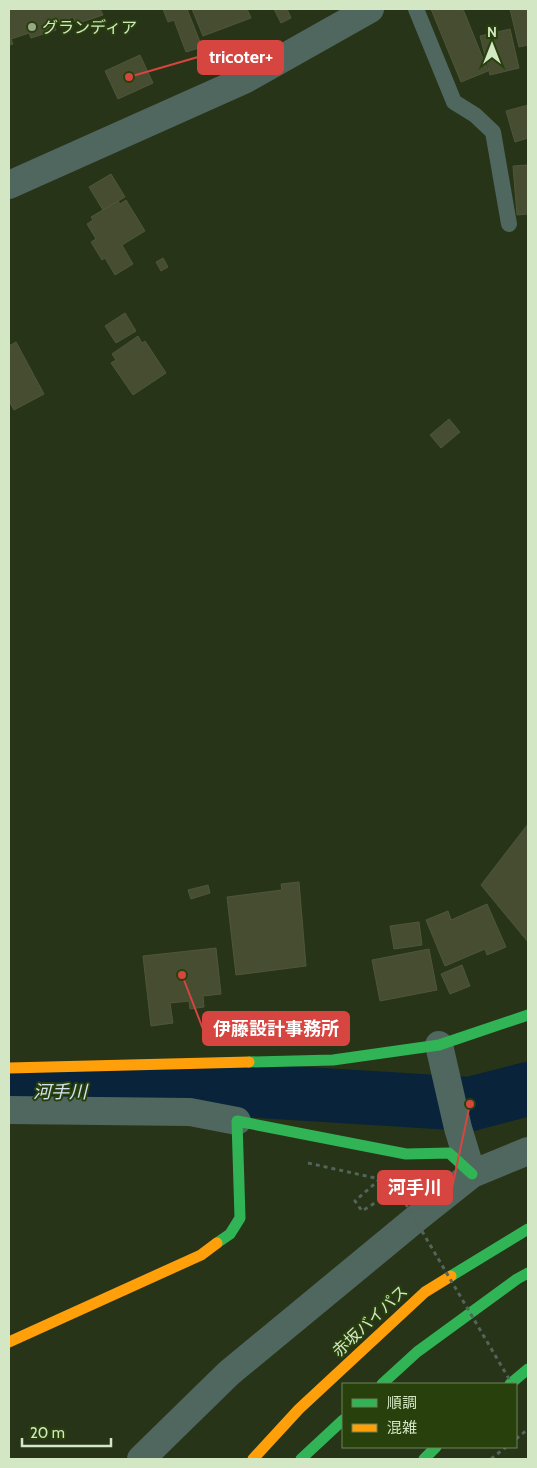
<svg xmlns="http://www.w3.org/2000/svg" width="537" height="1468" font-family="Cabin,'Noto Sans JP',sans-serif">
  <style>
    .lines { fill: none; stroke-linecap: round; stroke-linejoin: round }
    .river { stroke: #09233a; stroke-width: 54 }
    .building { fill: #464d30; stroke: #4f563a }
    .path { stroke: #53645b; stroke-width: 3; stroke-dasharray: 4 4; stroke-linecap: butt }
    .lane { stroke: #4f675f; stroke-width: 16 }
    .street { stroke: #4f675f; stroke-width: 28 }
    .fast { stroke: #30b455; stroke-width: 11 }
    .slow { stroke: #ff9f0a; stroke-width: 11 }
    .path-bridge { stroke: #53645b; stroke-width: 3; stroke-dasharray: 4 4; stroke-linecap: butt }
    .poi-dot { fill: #97a888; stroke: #28400c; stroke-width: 2 }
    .labels { text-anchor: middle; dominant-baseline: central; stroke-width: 4; stroke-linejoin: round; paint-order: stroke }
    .poi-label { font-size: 16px; fill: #d3e7c4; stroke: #28400c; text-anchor: start }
    .street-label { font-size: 16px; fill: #d3e7c4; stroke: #28400c }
    .water-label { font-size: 18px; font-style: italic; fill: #d5e3f3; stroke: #28400c }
    .leader { fill: none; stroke: #d6453f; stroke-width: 2 }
    .callout-dot { fill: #d6453f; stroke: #28400c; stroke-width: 2 }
    .callout { fill: #d6453f; stroke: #d6453f; stroke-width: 2 }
    .callout-label { font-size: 18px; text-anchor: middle; font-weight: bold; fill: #fff }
  </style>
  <rect width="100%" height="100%" fill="#273418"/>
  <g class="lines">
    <path class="river" d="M9 1092 242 1090 470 1104 528 1089"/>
  </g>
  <path class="building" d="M9 9H102H100L103 15 76 24 73 17 54 24 56 30 31 38 29 33 11 39 13 44 9 45Z
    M163 9H187L202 47 186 52 174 20 168 22Z
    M192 9H247L251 18 203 36Z
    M274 9H287L291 18 281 23Z
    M431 9H463L488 71 461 82Z
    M510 9H528V45L519 47Z
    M510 29 519 68 490 75 480 36Z
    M140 55 153 83 118 99 105 71Z
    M528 105V138L515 142 506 111Z
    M528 165V214L517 215 513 166Z
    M111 174 125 197 103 210 89 187Z
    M126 200 145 231 122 245 133 264 115 275 105 258 102 260 91 242 96 239 87 224 93 220 91 217 118 201 120 204Z
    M163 258 168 267 161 271 156 262Z
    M125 313 136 331 116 343 105 326Z
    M138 336 142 343 145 341 166 373 133 395 111 363 116 360 112 354Z
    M16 342 44 394 14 410 9 401V346Z
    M449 419 460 432 441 448 430 435Z
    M528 824V942L481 885Z
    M299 882 306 966 236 975 227 897 282 890 281 884Z
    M208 885 210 893 191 899 188 890Z
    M487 904 506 947 487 955 485 949 445 966 426 920 448 911 451 920Z
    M419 922 422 945 394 949 390 926Z
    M216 948 221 994 203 996 204 1007 190 1009 189 1001 170 1003 173 1023 151 1026 143 956Z
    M429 949 437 990 380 1001 372 960Z
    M462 965 470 986 450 994 441 974Z"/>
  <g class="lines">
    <path class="path" d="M380 1179 355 1201 362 1211 397 1189
      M516 1439 528 1429
      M491 1459 506 1447"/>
    <path class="lane" d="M416 9 454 102 475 115 493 132 509 224"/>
    <path class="street" d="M9 185 244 80 370 9
      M439 1045 458 1128 472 1174
      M9 1110 190 1112 237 1121
      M141 1459 229 1373 418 1217 472 1174 528 1151"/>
    <path class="fast" d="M249 1062 333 1060 439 1045 528 1015
      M217 1243 230 1234 240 1218 237 1121 406 1154 449 1153 472 1174
      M451 1276 528 1229
      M382 1384 417 1352 517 1279 528 1273
      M510 1384 528 1369
      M301 1459 343 1420
      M424 1459 436 1447"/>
    <path class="slow" d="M9 1068 249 1062
      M9 1342 201 1255 217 1243
      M253 1459 299 1409 425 1292 451 1276"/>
    <path class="path-bridge" d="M308 1163 393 1182 512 1384"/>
  </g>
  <circle class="poi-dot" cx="32" cy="27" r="5"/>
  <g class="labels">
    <g class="poi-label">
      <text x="42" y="27">グランディア</text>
    </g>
    <g class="street-label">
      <text transform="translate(370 1321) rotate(-43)">赤坂バイパス</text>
    </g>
    <g class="water-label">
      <text x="60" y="1092">河手川</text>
    </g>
  </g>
  <path class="leader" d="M129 77L198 57M182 975L203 1029M470 1104L452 1188"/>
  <g class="callout-dot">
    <circle cx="129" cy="77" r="5"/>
    <circle cx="182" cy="975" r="5"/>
    <circle cx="470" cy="1104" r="5"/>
  </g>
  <g class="callout">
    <rect x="198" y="41" width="85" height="33" rx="5"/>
    <rect x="203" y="1012" width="146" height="33" rx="5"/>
    <rect x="378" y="1171" width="74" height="33" rx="5"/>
  </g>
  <g class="callout-label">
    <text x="241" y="63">tricoter+</text>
    <text x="276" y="1035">伊藤設計事務所</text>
    <text x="415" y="1194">河手川</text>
  </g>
  <rect width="537" height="1468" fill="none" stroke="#d3e7c4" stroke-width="20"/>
  <rect x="342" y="1383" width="175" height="65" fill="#28400c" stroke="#6c8356"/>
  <rect x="352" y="1399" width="25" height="8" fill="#30b455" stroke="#6c8356"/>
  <text x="387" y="1408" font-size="15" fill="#d3e7c4">順調</text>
  <rect x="352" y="1424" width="25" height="8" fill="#ff9f0a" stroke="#6c8356"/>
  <text x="387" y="1433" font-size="15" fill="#d3e7c4">混雑</text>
  <g transform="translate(492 45)" stroke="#28400c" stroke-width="4" paint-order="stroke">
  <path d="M0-4L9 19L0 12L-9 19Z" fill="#d3e7c4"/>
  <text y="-8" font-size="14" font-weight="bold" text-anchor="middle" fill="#d3e7c4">N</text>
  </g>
  <path d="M22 1438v8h89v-8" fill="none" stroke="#d3e7c4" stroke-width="2.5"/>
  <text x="30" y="1438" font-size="15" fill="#d3e7c4" stroke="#28400c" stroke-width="4" paint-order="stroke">20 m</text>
</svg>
